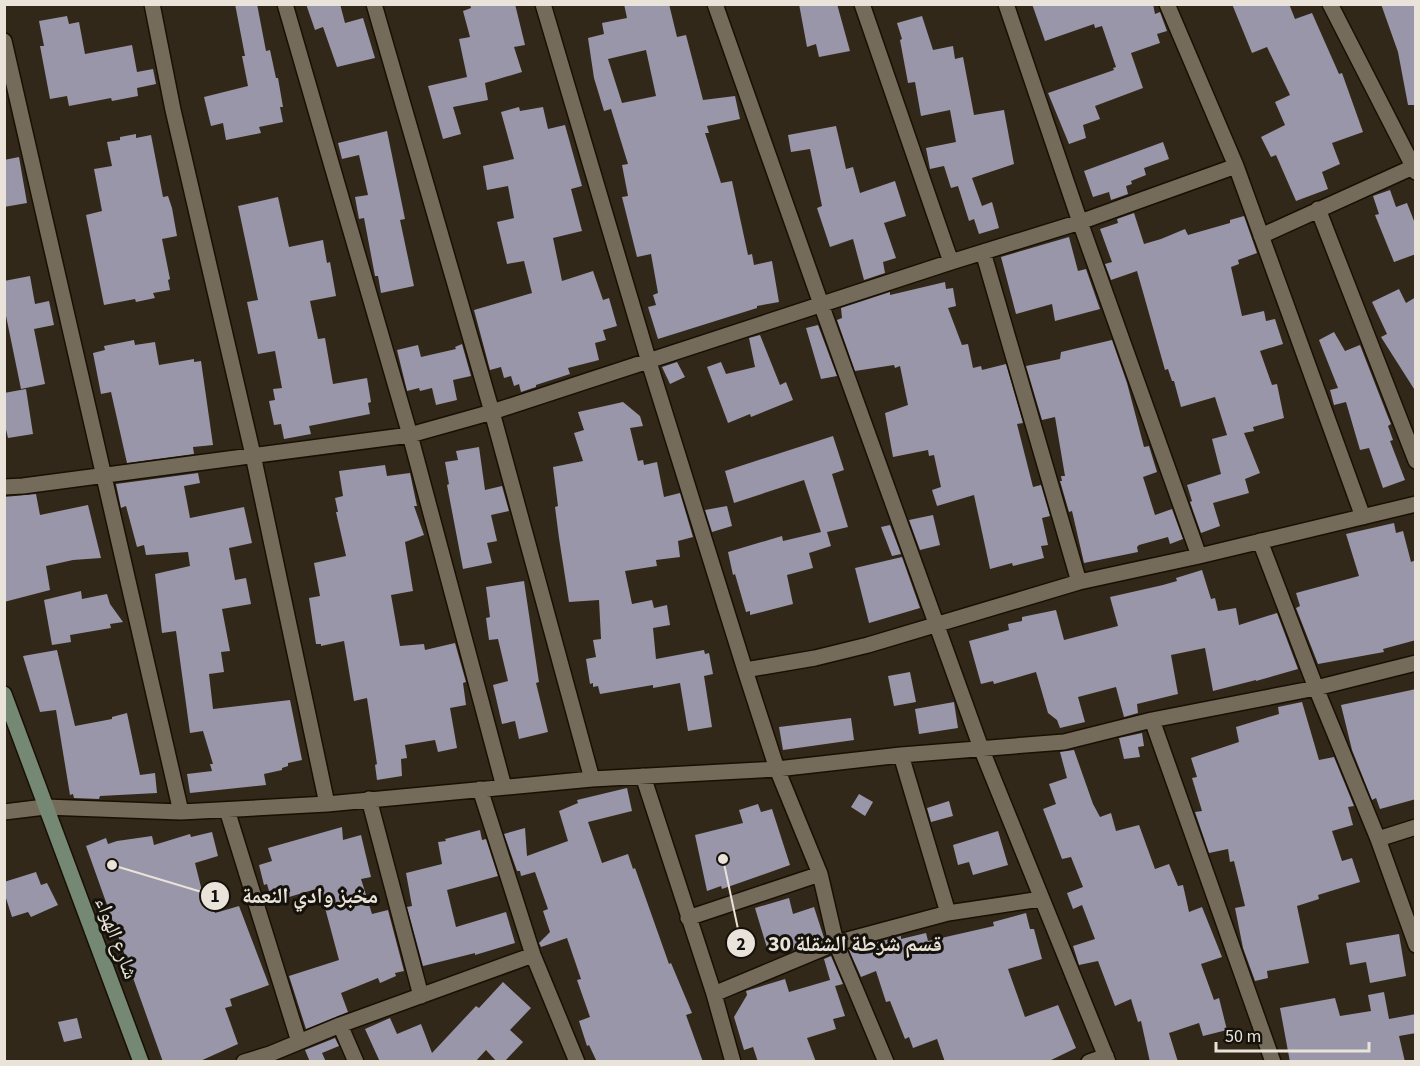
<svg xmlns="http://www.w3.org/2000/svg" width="1420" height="1066" font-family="'Source Sans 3','Noto Naskh Arabic',sans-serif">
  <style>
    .building { fill: #9996a9; fill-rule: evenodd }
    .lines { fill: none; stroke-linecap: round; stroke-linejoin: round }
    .street-casing { stroke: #191004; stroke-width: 18 }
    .secondary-casing { stroke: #191004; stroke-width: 18 }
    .street { stroke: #756b5a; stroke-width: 15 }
    .secondary { stroke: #748874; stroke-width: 15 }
    .labels { text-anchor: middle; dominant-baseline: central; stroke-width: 6; stroke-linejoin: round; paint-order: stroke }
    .street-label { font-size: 21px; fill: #e9e3da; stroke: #15110b }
    .leader { fill: none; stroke: #e9e3da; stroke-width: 2 }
    .callout-dot { fill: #e9e3da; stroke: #15110b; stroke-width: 2 }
    .mark-label { font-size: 18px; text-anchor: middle; font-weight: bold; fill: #111 }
    .callout-label { font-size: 22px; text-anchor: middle; font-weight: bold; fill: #e9e3da; stroke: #15110b; stroke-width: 6; stroke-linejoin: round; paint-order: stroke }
  </style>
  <rect width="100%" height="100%" fill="#312819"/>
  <path class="building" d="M235 4H257L266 51 270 50 276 78H278L283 107H280L283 122 259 127 261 133 226 140 223 123 211 126 204 97 248 86 242 56H245Z
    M306 4H340L345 23 363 18 375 58 337 67 323 27 315 30Z
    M470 4H515L525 45 514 47 522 72 485 83 488 100 453 107 461 134 443 139 428 86 467 77 459 39 470 37 463 11 471 8Z
    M624 4H669L677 37 686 35 703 100 735 96 740 119 707 126 709 133H705L721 183 732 181 748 255 752 254 754 265 772 261 779 302 757 306V308L658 339 648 307 656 305 653 295 658 293 651 254 637 257 622 197 628 196 622 165 628 164 611 109 604 111 594 78 588 38 604 34 602 23 627 18ZM646 50 656 96 622 103 608 59Z
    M799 4H837L850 51 819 57 816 44 807 47Z
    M1032 4H1153L1155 14 1160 12 1167 31 1157 34 1160 43 1131 53 1143 88 1095 106 1100 119 1083 125 1086 138 1069 144 1048 93 1114 70 1113 68 1116 67 1102 26 1095 28 1094 24 1045 41Z
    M1232 4H1289L1295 19 1312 13 1339 74 1342 73 1363 132 1332 143 1340 164 1322 172 1328 189 1296 201 1276 155 1271 157 1261 137 1285 125 1275 102 1290 95 1267 47 1252 53Z
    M1381 4H1416V105H1408L1398 52Z
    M67 16 69 24 79 22 85 54 132 45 137 72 153 69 156 84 137 88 138 96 112 101 111 98 69 106 67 96 50 99 40 46H44L39 21Z
    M922 16 933 50 953 46 955 59 963 57 974 115 1004 110 1014 164 972 178 982 206 992 202 999 228 979 234 974 219 969 221 958 186 951 188 944 166 930 169 926 148 956 142 950 110 921 116 915 82 908 83 900 40 902 39 897 23Z
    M519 107 520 111 543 107 548 129 565 125 582 186 571 189 582 231 553 238 562 281 593 271 603 300 609 298 617 326 603 330 606 340 595 343 599 360 568 368 570 374 536 385V387L521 392 519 384 514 386 511 376 504 378 501 367 490 370 474 310 532 293 524 261 507 264 497 222 514 218 508 186 487 190 483 166 514 159 501 112Z
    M836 126 846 169 853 167 860 193 895 181 906 216 884 223 896 258 883 262 885 273 864 280 853 239 830 247 817 208 822 206 810 149 791 152 788 135Z
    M387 131 405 219 400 220 414 286 381 293 378 276H375L364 218 359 219 355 197 368 195 359 155 342 159 338 143Z
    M136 134V138L151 135 163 197 168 196 172 208 177 236 162 239 170 279 168 280 170 290 153 293 155 298 136 302 135 299 104 305 86 215 102 211 94 169 112 166 107 142 120 140V137Z
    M1163 142 1169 159 1144 168 1146 175 1131 181 1132 184 1126 186 1128 194 1111 200 1109 192 1093 197 1084 171Z
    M19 157 27 203 4 207V160Z
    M1390 190 1396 207 1407 203 1416 226V254L1394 262 1375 215 1379 214 1373 196Z
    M278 197 289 247 323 240 327 263 330 262 336 296 310 301 318 339 325 338 333 384 367 378 371 402 368 403 370 414 309 426 311 434 284 439 281 424 274 425 269 401 275 400 273 389 282 388 275 351 258 354 247 302 258 300 238 206Z
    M1134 213 1144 244 1161 239 1185 229 1188 235 1230 223V220L1244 216 1257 253 1238 260 1239 264 1231 267 1242 316 1264 311 1266 321 1275 319 1283 344 1260 351 1272 385 1277 384 1284 418 1253 427 1254 431 1244 433 1260 473 1245 479 1249 493 1213 503 1220 526 1201 533 1190 502 1192 501 1187 485 1221 474 1212 439 1227 435 1215 397 1181 407 1174 381H1172L1168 369 1165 370 1137 271 1111 280 1105 264 1112 262 1100 229 1118 223 1117 219Z
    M1069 237 1078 271 1086 269 1100 309 1055 321 1052 304 1016 314 1001 257Z
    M30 276 35 304 49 301 54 325 34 329 45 384 21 389 4 306V281Z
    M945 282 946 289 953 288 956 306 948 308 962 345 968 344 973 368 981 366 982 370 1006 364 1023 423 1017 424 1033 487 1041 485 1050 516 1042 518 1048 545 1041 546 1044 558 1013 566 1012 563 990 569 974 495 937 506 932 490 941 487 934 455 929 456 928 450 893 457 885 413 908 405 900 366 895 368 894 365 855 371 837 320 842 318 841 308 890 292V295Z
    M1399 289 1406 303 1416 297V392L1381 337 1387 334 1372 302Z
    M818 325 837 376 821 379 806 328Z
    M1334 332 1345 351 1360 345 1388 417 1391 424 1388 426 1393 440 1390 441 1405 480 1383 488 1369 448 1360 450 1346 402 1334 405 1330 390 1338 388 1319 340Z
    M760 335 780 385 786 382 793 400 751 417 750 414 728 423 707 367 721 362 726 374 755 367 749 338Z
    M134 340 135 345 155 342 159 365 194 359V362L201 361 213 445 193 447 194 454 127 463 111 392 101 394 93 353 105 350 104 346Z
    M1112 340 1127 383 1144 447 1149 446 1157 472 1143 477 1155 515 1172 509 1183 539 1170 544 1168 537 1139 545 1137 547 1138 552 1084 563 1072 511 1069 512 1060 481H1062L1061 476H1065L1055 417 1042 420 1026 366 1060 359 1061 352Z
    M462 344 471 376 453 380 457 400 436 405 432 388 420 391 419 388 407 391 397 350 418 345 421 357 456 349 455 347Z
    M677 362 685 377 670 384 662 367Z
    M26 389 33 434 8 438 4 421V393Z
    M623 402 640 416 643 426 630 428 638 461 643 460 644 465 657 462 664 497 680 493 693 537 678 541 680 557 656 560 657 566 625 571 632 604 652 600 654 608 667 605 670 625 653 628 656 659 704 650 705 654 709 653 713 674 704 676 712 727 688 731 680 683 653 688V685L600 694 598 686 593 687V683L590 684 586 659 596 657 593 640 601 639 599 600 569 602 559 538 555 507 558 506 553 467 583 461 574 433 584 430 578 412Z
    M833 436 844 470 832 474 848 527 827 532 831 546 809 553 813 568 787 575 793 604 750 615V611L746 612 735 574 733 575 728 552 782 536 783 541 821 532 804 480 734 503 725 471Z
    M479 447 485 490 502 486 509 511 491 515 497 541 487 543 492 563 463 569 447 485 449 484 445 462 458 460 456 451Z
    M385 465 387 476 410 473 417 506H414L424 535 405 542 413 591 391 595 400 646 424 644 425 650 455 643 466 682 463 683 466 705 450 708 457 748 438 752 435 740 405 745 407 758 401 759 402 776 377 780 375 765 377 764 367 698 354 701 344 641 321 646V644H316L309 598 320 596 314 563 346 556 336 512H338L335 498 343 496 339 471Z
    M198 473 200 483 184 486 190 518 244 507 252 543 229 548 235 580 246 578 251 604 222 609 230 651 221 652 224 672 209 674 213 709 290 700 302 760 288 763V766L282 768V770L264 774 266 785 190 793 187 774 212 771 210 764H213L203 731 190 733 176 631 162 633 155 574 190 566 188 552 146 555 144 545 137 547 126 506 121 508 116 484Z
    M36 494 40 515 88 505 101 558 73 560 46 566 50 590 4 602V497Z
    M727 506 732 526 712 532 705 510Z
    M933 515 940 545 920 550 909 520Z
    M1394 523 1396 533 1403 531 1411 562 1416 560V640L1383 649 1384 652 1318 664 1296 608 1300 606 1296 593 1359 576 1346 534Z
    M890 525 901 554 892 556 881 527Z
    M902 557 920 608 869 623 855 568Z
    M1202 570 1211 599 1215 598 1218 611 1236 608 1239 625 1277 613 1298 669 1256 681V680L1213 691 1205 648 1171 655 1178 694 1137 704 1138 713 1124 717 1116 687 1078 697 1085 722 1060 728 1057 720 1048 713 1036 672 994 684 993 681 981 684 969 641 1009 630 1008 624 1022 621V617L1056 610 1064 640 1118 626 1110 597 1163 585 1177 581 1176 578Z
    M524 581 539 682 536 683 548 732 519 739 515 721 502 724 493 685 508 681 498 639 489 640 486 618 490 617 486 587Z
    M81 591 82 599 107 594 110 604 123 622 110 624 111 628 70 635 71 642 52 645 44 600Z
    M57 650 75 726 112 719V717L127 713 140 775 155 773 157 793 100 796 99 799 74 798 73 794 70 795 56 710 40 712 23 656Z
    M910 672 916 702 894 706 888 676Z
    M1416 689V799L1380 809 1376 798 1372 800 1352 750 1341 705Z
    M954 702 958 728 919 734 915 709Z
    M1302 702 1319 760 1334 757 1354 806 1348 807 1353 825 1332 831 1342 861 1352 858 1360 882 1318 895 1319 899 1297 906 1309 963 1267 971 1268 978 1255 981 1243 948 1235 908 1245 906 1234 861 1230 862 1228 849 1209 853 1195 812 1202 811 1192 778 1197 777 1191 758 1239 742 1236 727 1279 714 1278 707Z
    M851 718 854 740 783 750 779 727Z
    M1142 733 1144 746 1138 747 1140 757 1124 759 1119 738Z
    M1074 750 1093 804 1100 817 1111 813 1116 831 1139 825 1155 869 1169 864 1178 886 1183 885 1189 912 1202 907 1222 957 1201 964 1214 1000 1219 998 1227 1030 1203 1036 1199 1023 1169 1033 1178 1062H1150L1141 1021 1138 1022 1131 999 1115 1006 1098 961 1079 965 1073 946 1095 939 1082 905 1073 909 1067 893 1083 887 1071 857 1062 859 1043 809 1056 804 1049 784 1067 778 1060 752Z
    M627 788 632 811 588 822 602 863 628 854 633 869 635 868 669 964 671 963 692 1013 686 1015 703 1062H597L589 1045 587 1046 579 1021 590 1017 577 980 581 979 567 938 541 947 539 943 550 932 543 911 548 909 535 872 521 876 520 871H517L504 834 525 828 527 856 568 841 559 811 578 803 577 800Z
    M859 794 873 802 865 816 851 807Z
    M949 801 953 816 931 822 927 808Z
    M758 804 761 812 772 809 790 865 722 889 721 886 707 891 695 835 743 823 739 810Z
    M342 827 343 840 361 835 371 877 361 879 372 914 388 910 404 971 395 973 396 976 380 983 378 978 341 993 348 1012 306 1029 289 976 339 960 321 893 317 894 316 889 279 900 276 889 269 891 267 884 264 885 259 865 272 861 268 848Z
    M480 830 482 840 486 839 498 876 447 890 456 927 506 912 515 943 475 955V953L423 966 407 907 412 906 406 873 442 864 438 842 446 841 445 839Z
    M998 831 1008 865 973 875 969 862 958 865 953 845Z
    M212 832 218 856 195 863 204 899 211 897 215 913 239 906 269 985 230 999 232 1006 225 1008 238 1044 198 1062H163L86 846 106 838 108 844 117 841 152 836 154 845 190 834 191 837Z
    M36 872 41 885 47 883 58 905 31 917 28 912 12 917 4 892V882Z
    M789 898 793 914 814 907 824 938 794 950 791 941 767 948 755 908Z
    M1026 913 1030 929H1034L1042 959 1008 969 1025 1017 1058 1005 1076 1048 1047 1062H945L937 1039 913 1048 909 1037 905 1039 890 1001 886 1002 876 971 861 977 849 950 901 936V939L926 933 928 941 994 926 993 922Z
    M1399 934 1406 976 1370 983 1366 962 1350 965 1346 943Z
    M831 956 843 984 835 986 845 1016 833 1019 836 1029 807 1038 816 1062H758L753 1047 744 1050 734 1017 747 995 746 991 785 979 789 992 830 980 824 959Z
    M503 982 531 1008 510 1030 523 1042 504 1062H497L486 1050 475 1062H380L365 1029 390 1018 397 1034 421 1024 432 1053 476 1006 479 1008Z
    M1384 992 1389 1019 1416 1014V1033L1399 1036 1405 1062H1290L1280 1008 1335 998 1340 1016 1371 1011 1368 995Z
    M77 1018 82 1038 64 1042 58 1022Z
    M335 1038 339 1046 322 1053 326 1062H310L305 1050Z"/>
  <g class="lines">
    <defs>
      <path id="street" d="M152 4 173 110 253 455 327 804
        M285 4 410 435 504 787
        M374 4 492 412 592 779
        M543 4 649 362 745 670 777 769 820 874 836 943 886 1062
        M715 4 821 304 981 748 1108 1062
        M862 4 951 262
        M1006 4 1080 222 1199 556
        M1167 4 1236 166 1363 517
        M1330 4 1416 172
        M4 41 181 812
        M1318 209 1416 461
        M1261 236 1413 167
        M983 252 1079 582
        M4 487 23 486 410 435 492 412 951 262 1080 222 1236 166
        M1260 541 1316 688 1378 839 1416 945
        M745 670 815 658 868 645 1079 582 1199 556 1416 504
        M1152 720 1273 1062
        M901 755 948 913
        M643 776 714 994 733 1062
        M480 789 533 955 577 1062
        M369 799 421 996
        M227 810 299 1042
        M4 812 45 807 181 812 327 804 592 779 777 769 901 755 1064 742 1152 720 1316 688 1416 663
        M1378 839 1416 827
        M688 918 820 874
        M714 994 836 943 948 913 1041 899
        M340 1025 356 1062
        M244 1062 270 1054 340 1025 533 955
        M1089 1062 1106 1056"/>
      <path id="secondary" d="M4 694 141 1062"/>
    </defs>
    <use href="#street" class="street-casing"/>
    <use href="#secondary" class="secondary-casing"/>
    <use href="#street" class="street"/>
    <use href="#secondary" class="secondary"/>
  </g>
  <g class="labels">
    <g class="street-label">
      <text transform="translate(117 938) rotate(69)">شارع الهواء</text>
    </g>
  </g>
  <path class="leader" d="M112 865L215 896M723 859L741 943"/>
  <g class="callout-dot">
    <circle cx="112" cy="865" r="6"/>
    <circle cx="723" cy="859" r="6"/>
    <circle cx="215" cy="896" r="15"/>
    <circle cx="741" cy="943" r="15"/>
  </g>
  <g class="mark-label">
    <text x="215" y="902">1</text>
    <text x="741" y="950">2</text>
  </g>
  <g class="callout-label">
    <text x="310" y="903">مخبز وادي النعمة</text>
    <text x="855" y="951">قسم شرطة الشقلة 30</text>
  </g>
  <rect width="1420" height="1066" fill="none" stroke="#e9e3da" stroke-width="12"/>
  <path d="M1216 1042v9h153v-9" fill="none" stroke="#e9e3da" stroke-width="3"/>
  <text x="1225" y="1042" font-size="18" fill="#e9e3da" stroke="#15110b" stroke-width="4.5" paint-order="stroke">50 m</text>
</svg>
